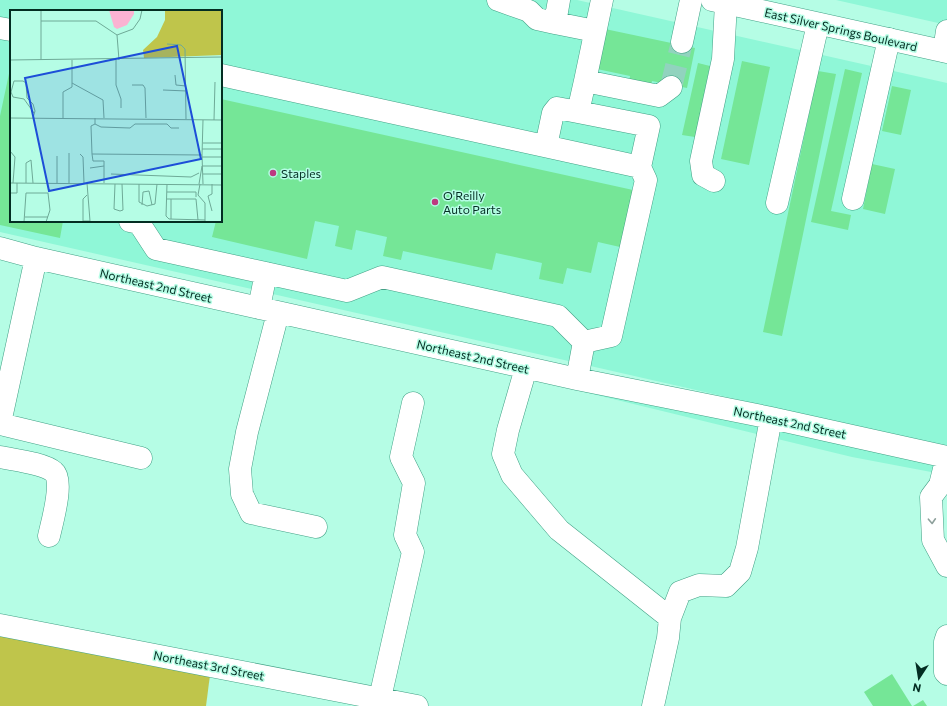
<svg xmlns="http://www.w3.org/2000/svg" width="947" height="706" font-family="Commissioner,sans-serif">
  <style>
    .built { fill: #8ff7d7; fill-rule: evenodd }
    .green { fill: #bfc54b }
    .building { fill: #75e697 }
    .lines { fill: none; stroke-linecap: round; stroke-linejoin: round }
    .minor-tunnel { stroke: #91d3be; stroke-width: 22; stroke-dasharray: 22 11; stroke-linecap: butt }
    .minor-casing { stroke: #42a186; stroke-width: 23 }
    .major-casing { stroke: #42a186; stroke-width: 23 }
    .minor { stroke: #fff; stroke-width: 22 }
    .major { stroke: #fff; stroke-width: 22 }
    .oneway { stroke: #8ea09c }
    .poi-dot { fill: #bd3a80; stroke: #b5fde5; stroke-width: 1.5 }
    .labels { text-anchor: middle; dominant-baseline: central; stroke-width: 3; stroke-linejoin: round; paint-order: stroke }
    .street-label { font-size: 12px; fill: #032d22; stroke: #b5fde5 }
    .poi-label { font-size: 12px; fill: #032d22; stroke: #b5fde5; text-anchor: start }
    .inset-road { fill: none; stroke: #6eaa97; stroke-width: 1 }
    .view { fill: #1d4ed8; fill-opacity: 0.15; stroke: #1d4ed8; stroke-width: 2 }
    .inset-edge { fill: none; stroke: #032d22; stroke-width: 2 }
  </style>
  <rect width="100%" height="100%" fill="#b5fde5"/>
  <path class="built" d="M0 0H577L947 83V447L0 232ZM11 11H221V221H11Z
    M836 0H947V25Z
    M114 278 947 468V475L852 457Z"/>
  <path class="green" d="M0 635 210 675 206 706H0Z"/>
  <path class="building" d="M605 29 695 48 687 88 652 81 650 89 629 84 630 76 597 69Z
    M742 61 770 67 749 165 721 159Z
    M698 63 710 66 695 137 682 135Z
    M10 69 11 221H63L60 238 0 225V116Z
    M845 69 862 73 831 211 851 215 848 230 811 222Z
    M818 71 836 74 782 336 763 332Z
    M892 86 911 90 901 135 882 131Z
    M221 99 633 190 620 247 598 242 591 273 567 268 563 284 539 279 542 263 496 253 492 270 403 251 401 260 383 256 387 237 356 230 352 250 335 246 339 226 315 221 307 259 212 237 216 221H221Z
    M872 164 895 169 885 214 863 209Z
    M892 674 912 706H873L864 692Z
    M923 700 927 706H913Z"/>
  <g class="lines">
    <path class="minor-tunnel" d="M671 87 682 42"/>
    <defs>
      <path id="minor" d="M498 0 529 11 537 19 555 23
        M559 0 555 23 595 31
        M602 0 585 81 659 96 671 87
        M0 28 11 30
        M682 42 691 0
        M944 51 947 31
        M221 75 640 167 649 126 578 112 585 81
        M546 146 553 113 557 108 578 112
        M714 181 703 175 701 161 723 59 726 3
        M853 199 889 39
        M777 203 818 24
        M130 221 139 223 156 249 347 291 382 277 558 316 584 342 577 379
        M0 248 36 258 577 379 771 418 947 457
        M259 308 266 273
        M278 313 247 432 240 469 242 494 251 513 316 527
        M584 342 611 336 646 180 640 167
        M526 368 508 430 503 454 512 475 559 530 670 618 668 638 653 706
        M0 423 36 258
        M0 424 141 458
        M0 457C14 460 44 463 54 472 64 480 52 523 49 536
        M947 457 940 485 931 497 933 540 947 566
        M670 618 680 592 699 585 726 586 740 572 747 548 771 418
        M0 625 417 706
        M947 636 945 642V672L947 674
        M380 698 413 552 405 535 414 483 401 457 413 403"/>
      <path id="major" d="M712 0 947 52"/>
    </defs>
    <use href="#minor" class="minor-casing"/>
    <use href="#major" class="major-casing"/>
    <use href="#minor" class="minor"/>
    <use href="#major" class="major"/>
  </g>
  <defs><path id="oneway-chevron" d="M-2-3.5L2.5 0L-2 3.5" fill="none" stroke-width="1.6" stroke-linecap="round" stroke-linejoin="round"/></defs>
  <use class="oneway" href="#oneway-chevron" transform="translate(932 521) rotate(87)"/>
  <g class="poi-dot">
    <circle cx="273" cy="173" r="4"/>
    <circle cx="435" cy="202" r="4"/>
  </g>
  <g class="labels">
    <g class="street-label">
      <text transform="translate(841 29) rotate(13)">East Silver Springs Boulevard</text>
      <text transform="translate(156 285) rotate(13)">Northeast 2nd Street</text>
      <text transform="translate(473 356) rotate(13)">Northeast 2nd Street</text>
      <text transform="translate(790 422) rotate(12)">Northeast 2nd Street</text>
      <text transform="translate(209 665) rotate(11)">Northeast 3rd Street</text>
    </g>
    <g class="poi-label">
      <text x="281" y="173">Staples</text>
      <text x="443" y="195">O'Reilly<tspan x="443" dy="14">Auto Parts</tspan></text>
    </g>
  </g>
  <g transform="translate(10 10)">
    <rect width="212" height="212" fill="#b5fde5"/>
    <path d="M155 0H212V45L134 48 133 40 147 27 155 10Z" fill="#bfc54b"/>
    <path d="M99 0H124V4L117 15 107 19 104 17Z" fill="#fbb3d2"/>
    <path class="inset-road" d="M31 0V50M31 11H86L107 25M107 25 123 19 130 9 132 0M107 25 109 50M157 34 171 35 175 39 176 109M0 50 212 47M62 50V73L93 90 94 108M106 50V75L111 89V98M165 65 166 75 176 76M122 75H133L135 78 136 108M153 80 177 81M0 108 212 110M23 108 25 101 23 94 17 88 16 73 13 71H4L1 82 3 87 14 89 24 103M53 108V82L62 77V73M85 108V114L91 117 120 118 125 114H157L161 118H169M204 110 205 72M193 133H212M192 139H212M0 141 5 147 3 173M70 144 73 147 74 173M82 144 81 116 85 114M192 145 193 110M192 147H212M94 156V151H83L82 144 192 145 193 174M192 156H212M80 158 94 156V173M101 164 181 167 189 163M193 164H212M0 173 212 175M16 173V153L21 150 23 173M47 173V146M59 173V143M105 174 104 199 110 201 113 200 112 174M129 174V192L137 196 145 194 147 174M157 174 156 206 159 209 195 210M189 174 192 156M190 174 188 185 195 193V212M157 182H186V187M0 183H7V173M77 185 73 189V211H80L77 173M157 189H186L188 210M161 189V209M132 195 133 182 139 181 142 195M202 201 198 186 202 184V174M15 207H38M14 212 16 183H38L40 200 36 212"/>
    <path class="view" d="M167 36 191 149 39 181 15 68Z"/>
    <rect width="212" height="212" class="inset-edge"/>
  </g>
  <g transform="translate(919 678) rotate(192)" stroke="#b5fde5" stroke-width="3" paint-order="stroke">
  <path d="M0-3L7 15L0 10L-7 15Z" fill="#032d22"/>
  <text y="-6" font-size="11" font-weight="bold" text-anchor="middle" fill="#032d22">N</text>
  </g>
</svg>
